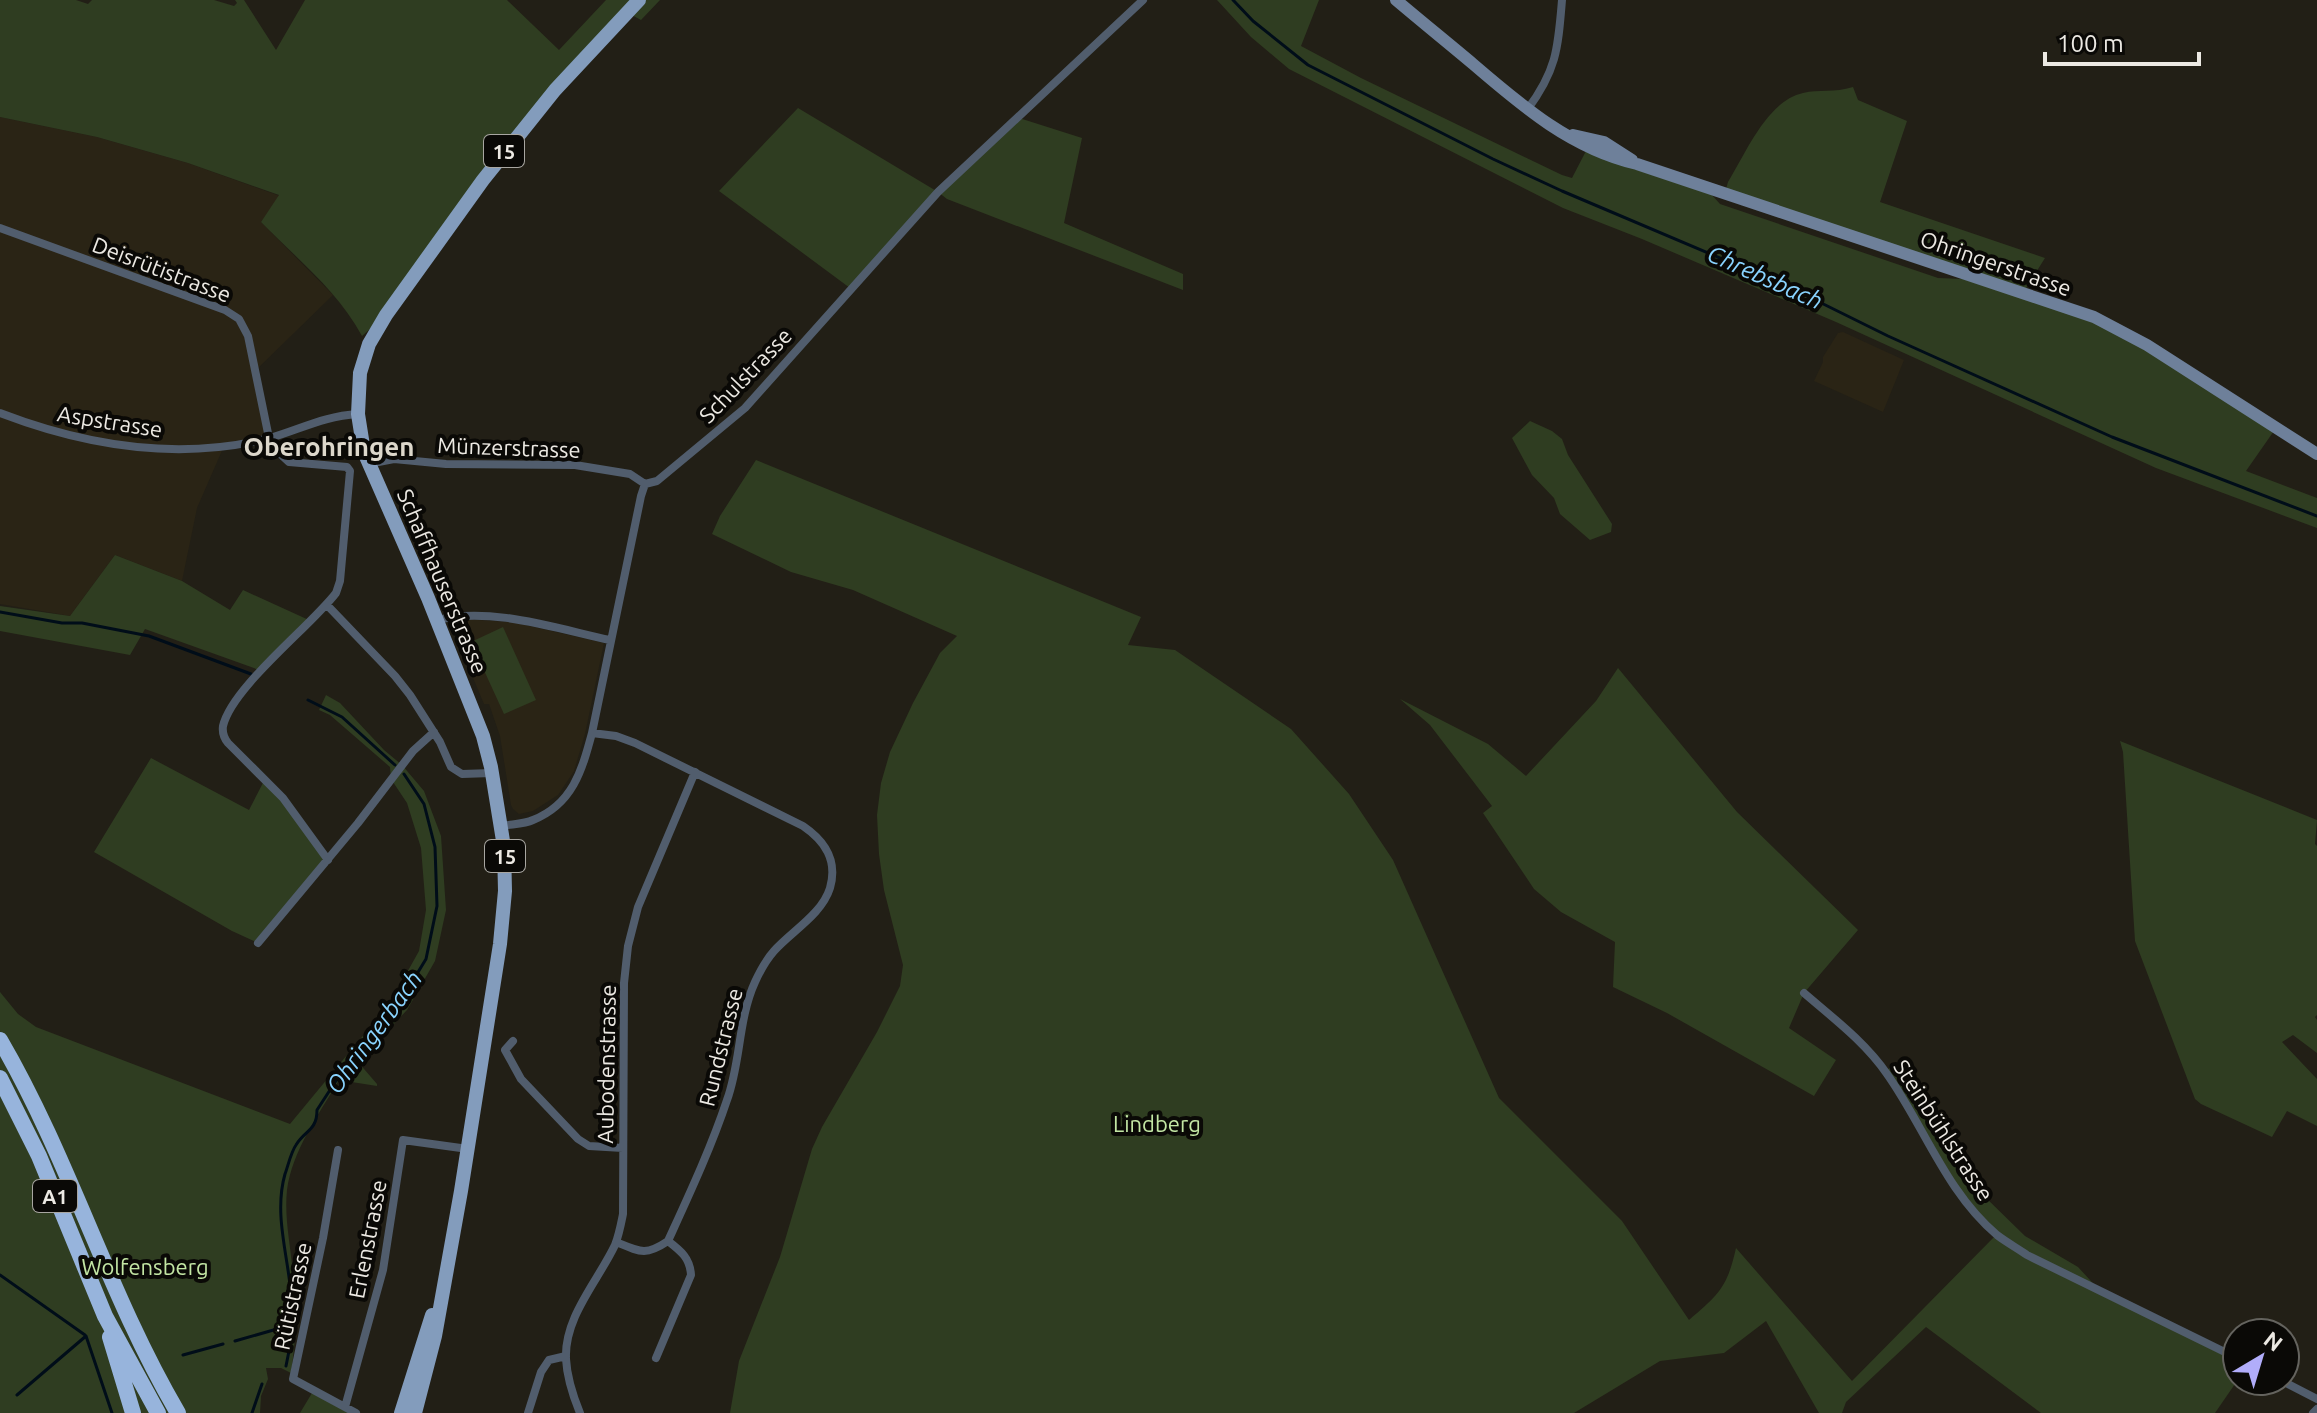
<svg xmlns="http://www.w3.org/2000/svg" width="2317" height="1413" font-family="Ubuntu,sans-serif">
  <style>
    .built { fill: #2a2415 }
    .green { fill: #2f3d21 }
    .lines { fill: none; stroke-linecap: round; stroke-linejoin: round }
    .stream { stroke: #000d19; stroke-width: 3 }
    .street { stroke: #515d6d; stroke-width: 8 }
    .secondary { stroke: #6e809a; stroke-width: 12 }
    .primary { stroke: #839cbc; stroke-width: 14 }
    .highway { stroke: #97b4dc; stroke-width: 16 }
    .labels { text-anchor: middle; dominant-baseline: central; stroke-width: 8; stroke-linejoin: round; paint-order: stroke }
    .shield { fill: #0a0906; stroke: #a8a6a1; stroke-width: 2 }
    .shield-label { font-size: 20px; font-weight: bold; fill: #ece9e3 }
    .street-label { font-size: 22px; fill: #ece9e3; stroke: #0a0906 }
    .park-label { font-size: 22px; fill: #c3e6a4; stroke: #0a0906 }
    .water-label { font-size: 24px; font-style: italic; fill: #89d3fe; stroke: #0a0906 }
    .quarter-label { font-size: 26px; font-weight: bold; fill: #dcd7cb; stroke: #0a0906 }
  </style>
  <rect width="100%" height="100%" fill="#221f16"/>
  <path class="built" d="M0 117 97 137 188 163 280 196 261 222 333 295 256 370 269 438 224 446 197 508 182 581 115 555 70 616 0 604Z
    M1843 332 1904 360 1883 412 1814 381 1823 362V357L1838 333Z
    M462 619 512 622 604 643 585 734 574 771 558 795 533 811 519 814 513 809 511 805 500 736 489 704H484L452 628 454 622Z"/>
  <path class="green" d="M0 0H76L88 4 92 0H214L234 6 237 3 235 0H244L276 50 305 0H507L559 50 606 0H660L641 20 628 13 555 90 386 315 362 336C338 291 296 258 261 222L279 195 188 163 97 137 0 117Z
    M1217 0H1319L1301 46 1361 78 1562 175 1572 178 1586 151 1711 194 1720 204 1938 278 1963 279 2094 317 2276 428 2246 471 2317 498V528L2156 468 1836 322 1642 239 1563 208 1289 69 1251 37Z
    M1853 87 1858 100 1907 121 1880 202 2045 258 2023 293 1725 193 1728 182C1746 153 1767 101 1803 93 1819 89 1834 93 1853 87Z
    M798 108 938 192 1016 117 1082 138 1064 223 1183 274V290L947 199 938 192 850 288 719 191Z
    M1530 421 1552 431 1562 439 1568 455 1612 524 1611 532 1590 540 1560 514 1554 498 1532 475 1512 438Z
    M756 460 1141 617 1128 645 1175 650 1291 729 1349 794 1393 860 1499 1098 1622 1221 1689 1320C1719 1294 1727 1288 1736 1248L1852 1381 1996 1235 1974 1211 1885 1071 1900 1062 1942 1140 1983 1195 2025 1236 2078 1267 2101 1292 2237 1358V1381L2215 1413H2041L1926 1327 1846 1402 1842 1413H1819L1766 1321 1724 1353 1660 1361 1574 1413H730L739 1361 780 1257 812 1149 822 1127 877 1032 900 986 903 965 884 890 879 854 877 815 881 783 890 752 913 703 940 653 957 636 853 590 791 572 712 534 720 516Z
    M115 555 182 581 230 610 243 590 311 621 262 671 145 629 130 655 0 631V606L70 616Z
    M503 627 536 700 504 714 471 642Z
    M1618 668 1737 812 1858 930 1804 993 1789 1028 1836 1060 1814 1096 1667 1013 1613 987 1615 942 1561 912 1534 889 1483 813 1492 806 1430 725 1400 699 1488 744 1526 776 1596 701Z
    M326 695 340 703 384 750 402 765 424 791 441 836 446 910 435 961 407 1010 358 1062 377 1084V1086L339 1080C319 1114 292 1151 287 1190 284 1219 291 1247 293 1275 297 1309 296 1340 291 1373L281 1368H266L268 1379 261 1396 260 1413H0V992L18 1014 36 1027 290 1124 390 1003 419 951 426 910 421 848 407 803 391 779 390 767 330 715 319 710Z
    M2120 741 2317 820 2315 844 2317 846V1015L2315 1017 2317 1020V1053L2293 1035 2282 1042 2317 1079V1126L2287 1111 2272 1137 2201 1104 2195 1099 2135 941 2123 752Z
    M151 758 249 810 265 779 328 860 258 943 232 931 94 852Z
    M312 1393 349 1413H300Z"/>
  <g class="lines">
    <path class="stream" d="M1233 0 1253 21 1308 65 1493 159 1562 191 1793 289 1888 336 2112 437 2317 516
      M0 612 62 623H82L149 636 251 674
      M308 700 342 717 395 765
      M0 1275 85 1335
      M235 1341 277 1329 291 1323C296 1274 271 1223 285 1174 288 1166 291 1152 296 1145 305 1130 317 1131 317 1110L343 1070 395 1010 426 959 437 906 435 847 424 804 404 774
      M183 1355 223 1344
      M286 1366 290 1346 291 1323
      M17 1395 86 1336 112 1413
      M252 1413 262 1384"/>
    <path class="street" d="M1527 110C1557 70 1558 48 1562 0
      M0 228 225 310 239 319 248 336 269 438 276 450 289 462 347 467 350 471 340 581 336 593C310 627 232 687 223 726 222 733 224 738 228 743L283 798 328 860
      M0 413C86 446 179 461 270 438 301 429 324 416 358 414
      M368 464 394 459 446 464 575 465 630 474 645 484
      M327 605 395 676 410 695 440 742 451 767 462 774 492 773
      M437 620C490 606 558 629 610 640
      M592 733 616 736 635 743 803 826C825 841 838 860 830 888 822 914 792 931 774 951 766 960 760 971 755 982 738 1019 741 1062 727 1100 711 1148 689 1195 668 1241 646 1256 640 1252 616 1242
      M502 826C512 824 524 824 533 820 573 804 582 770 592 733L641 496 645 484 657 481 745 408 938 192 1143 0
      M258 943 358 823 413 751 434 732
      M1804 993C1833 1018 1865 1042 1887 1074 1924 1126 1946 1192 1997 1235 2006 1242 2017 1248 2027 1255L2237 1358
      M513 1041 505 1050 521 1079 578 1139 589 1146 623 1148
      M338 1150 323 1238 293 1379 356 1413
      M656 1358 691 1275C690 1258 681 1251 668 1241
      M2282 1381 2317 1399
      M345 1407 383 1270 403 1140 468 1149
      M528 1413 541 1372 549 1360 566 1356
      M580 1413C573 1396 567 1378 566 1359 564 1317 598 1281 615 1245 619 1235 621 1224 623 1214L624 983 628 946 638 907 695 772
      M2313 1413 2317 1409"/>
    <path class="secondary" d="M1396 0C1422 22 1448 43 1473 64 1523 107 1572 149 1637 164L2094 317 2147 345 2317 454
      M1573 135 1604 142 1632 160"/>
    <path class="primary" d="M401 1413 432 1315
      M415 1413 435 1336 461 1191 500 944 505 891 504 847 491 767 483 736 428 598 364 452 358 414 360 373 369 344 386 315 483 180 555 90 639 0"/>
    <path class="highway" d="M0 1040C70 1160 108 1294 178 1413
      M0 1078 39 1156 105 1316 158 1413
      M110 1337 133 1413"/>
  </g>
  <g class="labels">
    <g class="shield">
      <rect x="484" y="135" width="40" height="32" rx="6"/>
      <rect x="485" y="840" width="40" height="32" rx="6"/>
      <rect x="33" y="1180" width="44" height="32" rx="6"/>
    </g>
    <g class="shield-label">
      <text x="504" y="151">15</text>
      <text x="505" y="856">15</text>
      <text x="55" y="1196">A1</text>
    </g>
    <g class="street-label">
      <text transform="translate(1996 263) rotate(19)">Ohringerstrasse</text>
      <text transform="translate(162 269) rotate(21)">Deisrütistrasse</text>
      <text transform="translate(745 375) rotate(-46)">Schulstrasse</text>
      <text transform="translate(110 421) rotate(9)">Aspstrasse</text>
      <text transform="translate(509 447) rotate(2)">Münzerstrasse</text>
      <text transform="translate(443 581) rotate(67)">Schaffhauserstrasse</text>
      <text transform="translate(720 1047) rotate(-76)">Rundstrasse</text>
      <text transform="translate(606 1064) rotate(-89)">Aubodenstrasse</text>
      <text transform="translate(1944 1130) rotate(57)">Steinbühlstrasse</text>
      <text transform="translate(367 1239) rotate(-79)">Erlenstrasse</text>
      <text transform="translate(292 1296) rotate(-78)">Rütistrasse</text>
    </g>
    <g class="park-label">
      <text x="1157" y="1123">Lindberg</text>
      <text x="145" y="1266">Wolfensberg</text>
    </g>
    <g class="water-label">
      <text transform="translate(1765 277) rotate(24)">Chrebsbach</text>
      <text transform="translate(374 1032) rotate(-54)">Ohringerbach</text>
    </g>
    <g class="quarter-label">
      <text x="329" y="446">Oberohringen</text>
    </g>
  </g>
  <g transform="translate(2261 1357) rotate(38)"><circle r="38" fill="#0a0906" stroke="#64635e" stroke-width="2"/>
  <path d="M0-6L14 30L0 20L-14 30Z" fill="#b1adfa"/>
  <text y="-12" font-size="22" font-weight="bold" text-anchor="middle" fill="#ece9e3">N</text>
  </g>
  <path d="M2045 52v12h154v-12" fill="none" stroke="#ece9e3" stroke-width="4"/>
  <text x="2057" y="52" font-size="24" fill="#ece9e3" stroke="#0a0906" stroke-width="6" paint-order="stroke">100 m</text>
</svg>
